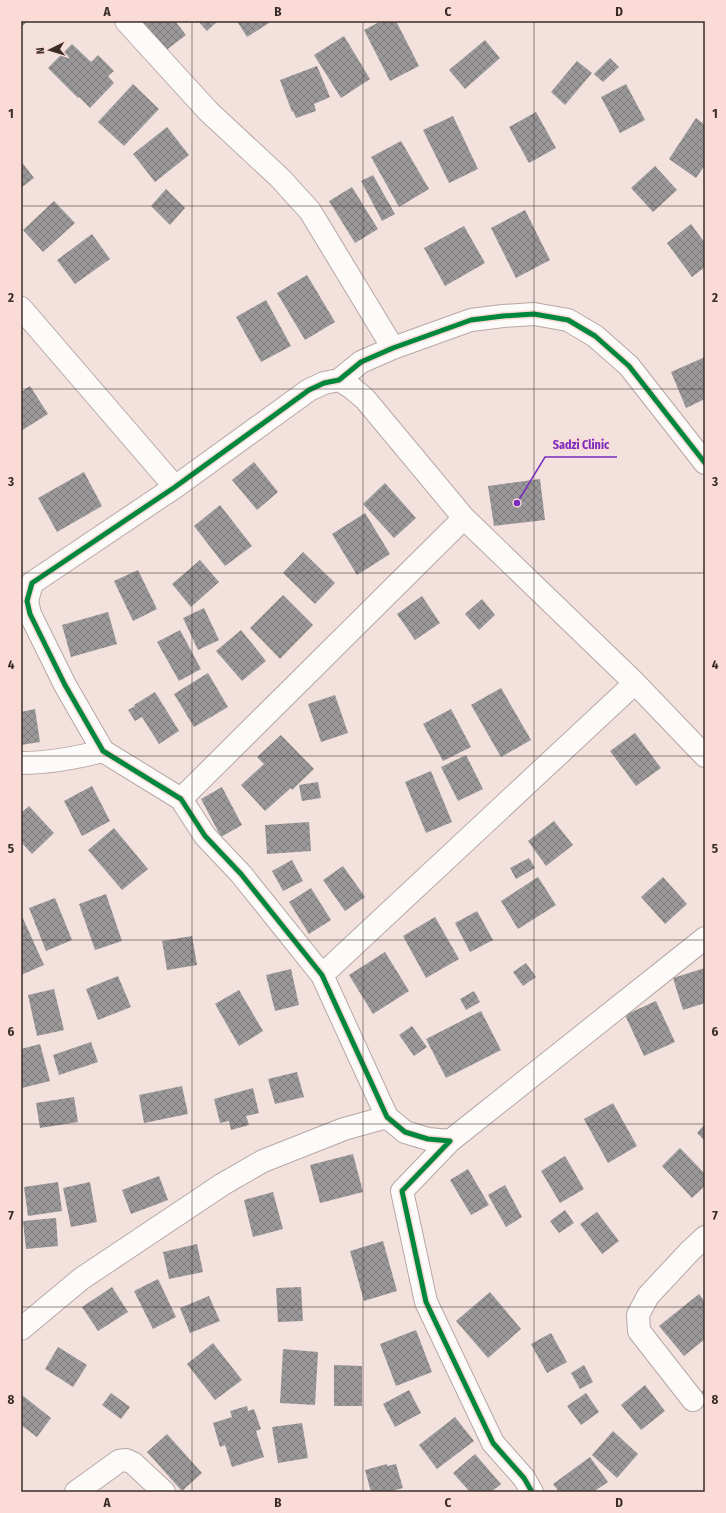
<svg xmlns="http://www.w3.org/2000/svg" width="726" height="1513" font-family="'Fira Sans Condensed',sans-serif">
  <style>
    .building { fill: url(#building-cross-hatch) }
    .lines { fill: none; stroke-linecap: round; stroke-linejoin: round }
    .minor-casing { stroke: #b7a8a5; stroke-width: 24 }
    .minor { stroke: #fdfafa; stroke-width: 22 }
    .cycleway-casing { stroke: #fadbd5; stroke-width: 8 }
    .cycleway { stroke: #00873e; stroke-width: 5 }
    .grid { fill: none; stroke: #3a2c29; stroke-width: 1; stroke-opacity: 0.55 }
    .leader { fill: none; stroke: #7b2cbf; stroke-width: 1.5 }
    .callout-dot { fill: #7b2cbf; stroke: #fadbd5; stroke-width: 1.5 }
    .callout-label { font-size: 12px; text-anchor: middle; font-weight: bold; fill: #7b2cbf; stroke: #fadbd5; stroke-width: 4; stroke-linejoin: round; paint-order: stroke }
    .neatline { fill: none; stroke: #3a2c29; stroke-width: 1.5 }
    .grid-label { font-size: 13px; text-anchor: middle; font-weight: bold; fill: #3a2c29 }
  </style>
  <defs>
    <pattern id="building-cross-hatch" width="8" height="8" patternUnits="userSpaceOnUse"><rect width="8" height="8" fill="#9b989a"/><path d="M0 0l8 8M0 8l8-8" fill="none" stroke="#7f7c7e"/></pattern>
  </defs>
  <rect width="100%" height="100%" fill="#f2e1dd"/>
  <path class="building" d="M21 21H28L21 27Z
    M137 21H175L186 35 160 55Z
    M198 21H218L207 31Z
    M237 21H268L269 23 247 37Z
    M381 21H396L419 66 390 81 364 30Z
    M344 36 370 79 341 98 314 55Z
    M485 40 500 58 465 89 449 70Z
    M72 44 91 62 98 55 114 71 108 76 114 83 90 108 79 97 78 98 48 68Z
    M610 58 619 67 603 82 594 74Z
    M577 61 592 73 565 105 551 92Z
    M317 66 330 97 314 104 316 111 296 118 293 111 292 112 280 80Z
    M133 84 159 109 124 146 98 122Z
    M626 84 645 120 620 133 601 97Z
    M536 112 556 148 529 163 509 127Z
    M453 116 478 169 449 183 423 130Z
    M696 118 705 125V165L696 178 669 159Z
    M167 127 189 155 155 182 133 154Z
    M401 141 429 189 399 207 371 157Z
    M21 161 34 178 21 188Z
    M655 166 677 190 653 212 631 188Z
    M373 175 395 214 382 221 361 181Z
    M352 187 378 229 355 243 329 201Z
    M166 189 185 208 170 225 151 206Z
    M54 201 75 223 43 252 23 230Z
    M525 210 550 260 516 278 491 228Z
    M691 224 705 243V267L692 277 667 243Z
    M464 226 485 263 445 286 424 248Z
    M92 234 110 259 75 284 57 260Z
    M307 275 335 322 305 340 277 293Z
    M266 300 291 346 261 362 236 317Z
    M705 357V399L686 408 671 372Z
    M30 386 48 414 21 431V392Z
    M254 462 278 492 257 510 232 480Z
    M84 472 102 506 57 532 38 498Z
    M540 479 545 520 494 526 488 486Z
    M385 483 416 518 394 538 363 504Z
    M220 505 252 546 225 566 194 526Z
    M365 513 390 554 357 575 332 534Z
    M303 552 335 583 315 604 283 573Z
    M200 560 219 582 191 607 172 584Z
    M138 570 157 609 133 621 114 581Z
    M283 595 313 625 280 659 250 628Z
    M422 596 440 623 415 640 397 614Z
    M482 599 495 615 479 630 465 614Z
    M204 608 219 640 198 650 183 618Z
    M108 612 117 644 71 657 62 625Z
    M180 630 201 669 179 681 157 642Z
    M241 630 266 661 242 681 216 651Z
    M208 673 228 707 194 727 174 694Z
    M501 688 531 740 501 757 471 705Z
    M155 692 179 731 159 744 142 717 135 721 128 710 135 706 134 705Z
    M335 695 348 733 321 742 308 704Z
    M35 709 40 742 21 745V712Z
    M451 709 471 747 443 761 423 724Z
    M635 733 661 768 636 786 610 751Z
    M281 735 314 769 292 790 291 788 265 811 241 785 264 764 257 757Z
    M466 755 483 789 458 801 441 767Z
    M431 771 452 822 426 833 405 782Z
    M318 782 321 798 302 801 299 785Z
    M92 786 110 821 82 836 64 801Z
    M222 787 242 825 221 837 201 799Z
    M29 806 54 833 32 854 21 842V813Z
    M554 821 573 845 546 866 528 841Z
    M309 822 311 851 267 854 265 825Z
    M114 828 148 869 122 890 88 850Z
    M529 858 535 868 516 879 510 868Z
    M292 860 303 881 283 891 272 871Z
    M343 866 365 897 345 911 323 880Z
    M538 877 556 905 518 929 501 901Z
    M663 877 687 904 665 924 641 897Z
    M311 888 331 920 309 934 289 902Z
    M106 894 122 941 95 950 79 904Z
    M55 898 72 940 46 951 29 908Z
    M477 911 493 940 470 952 455 923Z
    M21 914 44 965 21 975Z
    M435 917 459 959 426 978 403 936Z
    M192 936 197 965 167 970 162 941Z
    M385 952 409 991 373 1014 349 975Z
    M526 963 536 977 523 986 513 972Z
    M705 968V1003L683 1010 673 978Z
    M291 969 299 1005 275 1011 266 975Z
    M118 976 131 1007 98 1020 86 989Z
    M54 989 64 1030 37 1036 28 995Z
    M239 990 263 1031 239 1046 215 1004Z
    M474 991 480 1002 466 1010 460 999Z
    M656 1001 675 1042 644 1056 625 1015Z
    M481 1011 501 1050 446 1078 426 1039Z
    M412 1026 427 1047 414 1056 399 1035Z
    M91 1042 98 1062 59 1075 53 1055Z
    M40 1044 50 1081 22 1088 21 1083V1049Z
    M297 1072 304 1097 275 1104 268 1079Z
    M182 1086 188 1114 144 1123 139 1095Z
    M253 1088 259 1113 246 1116 249 1125 231 1130 229 1121 220 1123 214 1099Z
    M74 1097 78 1122 40 1128 36 1103Z
    M613 1103 637 1146 608 1163 584 1119Z
    M705 1124V1141L697 1133Z
    M680 1148 705 1174V1186L692 1198 662 1166Z
    M353 1154 363 1192 320 1203 310 1165Z
    M565 1156 584 1189 560 1203 541 1171Z
    M468 1169 489 1205 471 1215 450 1180Z
    M159 1176 168 1200 131 1214 122 1190Z
    M58 1182 62 1211 28 1216 24 1187Z
    M90 1182 97 1222 71 1227 63 1188Z
    M505 1185 522 1217 506 1227 488 1195Z
    M273 1192 283 1229 253 1237 244 1200Z
    M565 1210 574 1223 559 1233 550 1221Z
    M597 1212 619 1241 602 1254 580 1224Z
    M56 1218 58 1246 26 1249 23 1221Z
    M383 1241 397 1291 364 1301 350 1251Z
    M197 1244 203 1272 169 1279 163 1252Z
    M158 1279 176 1317 153 1329 134 1291Z
    M112 1287 128 1312 98 1331 82 1307Z
    M301 1287 303 1321 278 1322 276 1288Z
    M490 1292 521 1329 488 1358 456 1321Z
    M699 1294 705 1302V1339L684 1356 659 1326Z
    M209 1296 220 1321 190 1333 180 1308Z
    M416 1330 432 1372 396 1386 380 1344Z
    M551 1333 567 1362 547 1373 531 1344Z
    M213 1343 242 1380 215 1400 187 1364Z
    M58 1347 87 1365 73 1387 45 1369Z
    M283 1349 318 1352 315 1405 280 1403Z
    M334 1365 362 1366V1406H334Z
    M584 1365 593 1382 580 1389 571 1373Z
    M645 1385 665 1411 641 1430 621 1405Z
    M705 1389V1397L701 1392Z
    M409 1390 421 1413 395 1427 383 1404Z
    M111 1393 130 1407 121 1419 102 1405Z
    M586 1393 599 1412 581 1425 567 1406Z
    M22 1395 51 1418 37 1437 21 1425Z
    M247 1406 248 1411 254 1409 261 1429 256 1431 264 1457 232 1467 225 1445 220 1447 213 1423 232 1417 230 1411Z
    M455 1417 474 1441 437 1469 419 1445Z
    M302 1423 308 1458 278 1463 272 1427Z
    M613 1431 638 1454 617 1478 592 1455Z
    M167 1434 202 1473 182 1491 147 1452Z
    M475 1454 501 1484 491 1492H470L453 1473Z
    M590 1457 608 1482 593 1492H559L553 1484Z
    M387 1464V1466L396 1464 403 1488 388 1492H371L365 1470Z"/>
  <g class="lines">
    <defs>
      <path id="minor" d="M126 21 208 111 280 178 310 211 393 348
        M21 308 175 487
        M339 380 352 388 365 399 464 518 635 683 705 756
        M21 763C49 763 76 758 103 751
        M181 799 464 518
        M322 975 635 683
        M450 1141 705 938
        M21 1329 81 1279 223 1184 263 1161 344 1129 387 1117
        M693 1400 639 1331 638 1315 648 1296 690 1251 705 1237
        M76 1492 119 1461 126 1460 133 1463 164 1492
        M532 1492 524 1478 493 1443 426 1302 402 1191 450 1141 428 1139 405 1132 387 1117 322 975 241 874 205 836 181 799 103 751 65 685 30 614 27 601 32 583 175 487 309 390 324 383 339 380 361 362 393 348 471 320 503 316 534 314 568 320 595 336 629 366 705 463"/>
    </defs>
    <use href="#minor" class="minor-casing"/>
    <use href="#minor" class="minor"/>
    <defs>
      <path id="cycleway" d="M532 1492 524 1478 493 1443 426 1302 402 1191 450 1141 428 1139 405 1132 387 1117 322 975 241 874 205 836 181 799 103 751 65 685 30 614 27 601 32 583 175 487 309 390 324 383 339 380 361 362 393 348 471 320 503 316 534 314 568 320 595 336 629 366 705 463"/>
    </defs>
    <use href="#cycleway" class="cycleway-casing"/>
    <use href="#cycleway" class="cycleway"/>
  </g>
  <path class="grid" d="M192 21V1492M363 21V1492M534 21V1492M21 206H705M21 389H705M21 573H705M21 756H705M21 940H705M21 1124H705M21 1307H705"/>
  <path class="leader" d="M517 503L545 457H617"/>
  <circle class="callout-dot" cx="517" cy="503" r="4"/>
  <g class="callout-label">
    <text x="581" y="449">Sadzi Clinic</text>
  </g>
  <rect width="726" height="1513" fill="none" stroke="#fadbd5" stroke-width="44"/>
  <g transform="translate(50 50) rotate(265)" stroke="#fadbd5" stroke-width="3" paint-order="stroke">
  <path d="M0-3L7 15L0 10L-7 15Z" fill="#3a2c29"/>
  <text y="-6" font-size="11" font-weight="bold" text-anchor="middle" fill="#3a2c29">N</text>
  </g>
  <rect x="22" y="22" width="682" height="1469" class="neatline"/>
  <g class="grid-label">
    <text x="107" y="16">A</text>
    <text x="278" y="16">B</text>
    <text x="448" y="16">C</text>
    <text x="619" y="16">D</text>
    <text x="11" y="118">1</text>
    <text x="715" y="118">1</text>
    <text x="11" y="302">2</text>
    <text x="715" y="302">2</text>
    <text x="11" y="486">3</text>
    <text x="715" y="486">3</text>
    <text x="11" y="669">4</text>
    <text x="715" y="669">4</text>
    <text x="11" y="853">5</text>
    <text x="715" y="853">5</text>
    <text x="11" y="1036">6</text>
    <text x="715" y="1036">6</text>
    <text x="11" y="1220">7</text>
    <text x="715" y="1220">7</text>
    <text x="11" y="1404">8</text>
    <text x="715" y="1404">8</text>
    <text x="107" y="1507">A</text>
    <text x="278" y="1507">B</text>
    <text x="448" y="1507">C</text>
    <text x="619" y="1507">D</text>
  </g>
</svg>
